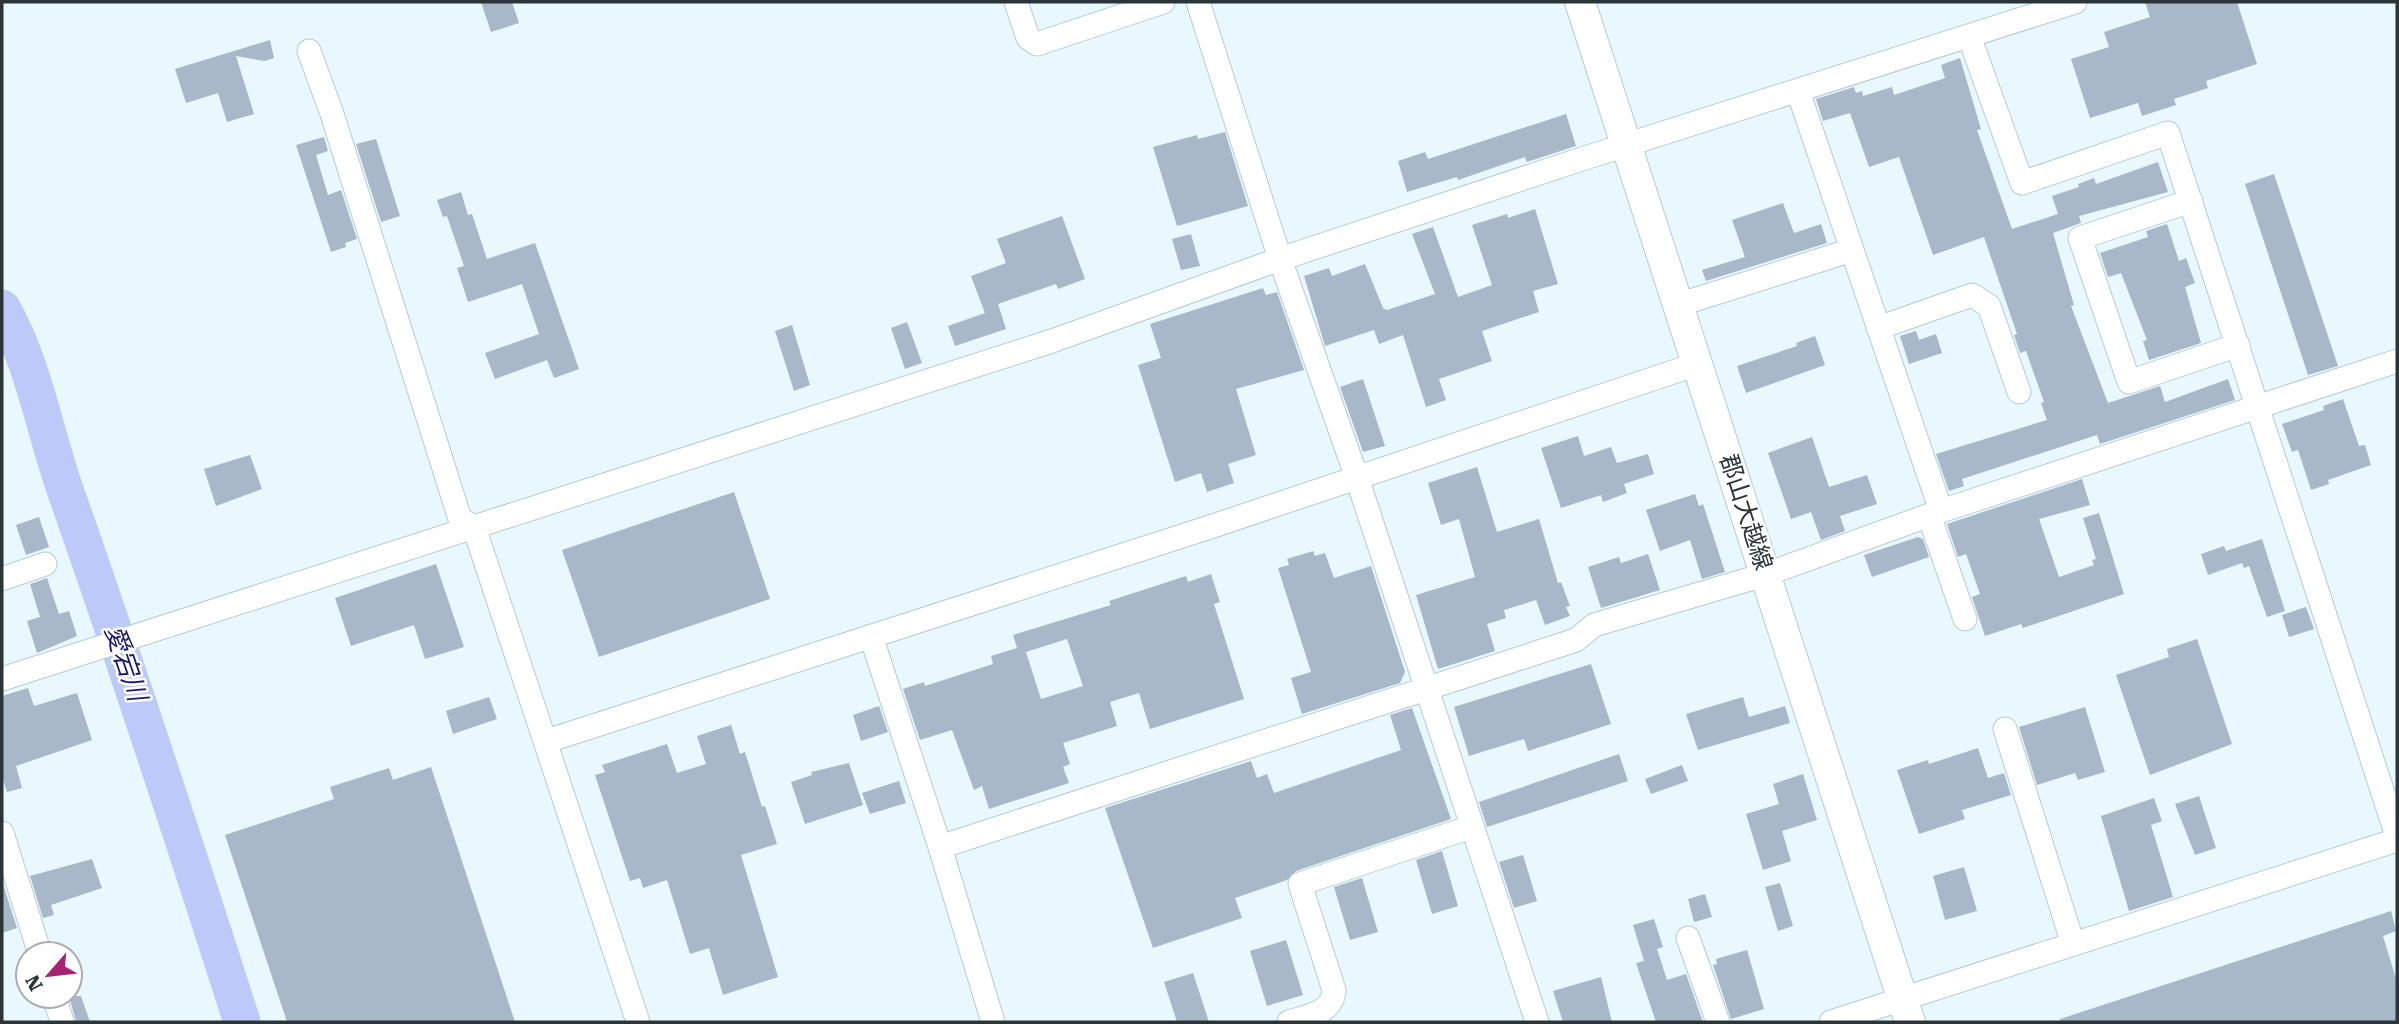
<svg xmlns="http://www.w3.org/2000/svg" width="2399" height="1024" font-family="'Roboto Serif','Noto Sans JP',serif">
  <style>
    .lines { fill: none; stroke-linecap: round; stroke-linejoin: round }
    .river { stroke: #bdc9f8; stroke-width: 37 }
    .building { fill: #a8b8c9; fill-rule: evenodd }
    .minor-casing { stroke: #b2ccd5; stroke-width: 25 }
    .major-casing { stroke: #b2ccd5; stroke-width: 32 }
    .minor { stroke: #fff; stroke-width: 23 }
    .major { stroke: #fff; stroke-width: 30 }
    .labels { text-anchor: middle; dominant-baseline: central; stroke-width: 5; stroke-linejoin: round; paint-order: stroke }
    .street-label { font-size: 24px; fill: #2b3538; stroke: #fff }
    .water-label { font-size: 26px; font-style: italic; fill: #1b196f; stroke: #fff }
  </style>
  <rect width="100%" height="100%" fill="#e9f8fe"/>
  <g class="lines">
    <path class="river" d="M2 308C35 366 45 435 68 498 129 672 186 847 242 1022"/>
  </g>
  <path class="building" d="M481 2H512L519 23 491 32Z
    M2145 2H2237L2257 64 2206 81 2208 88 2174 99 2176 105 2142 116 2138 103 2090 118 2071 59 2109 47 2104 32 2150 17Z
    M270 40 274 58 264 61 236 56 254 114 227 122 218 93 186 103 175 69Z
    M1960 58 1981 129 1977 130 2012 229 2058 214 2052 196 2079 187 2078 184 2094 178 2096 184 2158 162 2168 192 2079 216 2081 223 2053 233 2074 305 2071 306 2108 403 2160 386 2165 402 2228 379 2235 400 2100 444 2097 435 1962 479 1964 486 1949 491 1936 454 2047 420 2041 403 2044 402 2026 351 2020 353 2014 335 2017 334 1984 237 1933 255 1899 157 1869 167 1850 113 1823 121 1816 99 1854 87 1856 93 1862 91 1863 96 1892 87 1894 95 1945 78 1941 65Z
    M1566 114 1576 146 1527 162 1525 157 1458 180 1457 177 1407 192 1398 161 1425 152 1428 159Z
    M1225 132 1248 206 1177 226 1153 147 1197 135 1198 139Z
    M324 137 328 151 316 155 328 195 341 190 357 239 345 243 346 247 331 252 296 145Z
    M376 139 400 216 381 222 356 144Z
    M2274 174 2338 366 2308 375 2245 184Z
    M461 192 468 215 472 214 487 259 535 243 579 369 554 378 547 360 495 379 485 353 539 334 522 284 468 302 457 268 464 266 447 216 443 217 437 200Z
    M1783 203 1794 233 1821 224 1827 243 1706 281 1702 270 1745 257 1732 220Z
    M1535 209 1558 284 1533 291 1539 312 1482 331 1492 361 1439 379 1446 400 1426 407 1403 335 1379 344 1374 330 1325 346 1304 276 1329 268 1332 276 1365 264 1383 308 1387 310 1435 294 1412 234 1433 227 1458 297 1492 285 1472 225 1507 214 1508 218Z
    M1062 216 1085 279 1058 289 1056 284 998 304 1006 329 955 346 948 326 985 313 971 276 1006 263 997 239Z
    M2167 224 2179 261 2186 258 2195 283 2185 287 2201 343 2149 360 2143 341 2147 340 2121 273 2108 277 2100 253 2148 237 2146 231Z
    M1191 234 1200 266 1181 270 1172 239Z
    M1263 288 1266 295 1277 292 1304 370 1236 389 1256 455 1228 464 1234 483 1207 492 1201 473 1175 482 1138 365 1161 358 1150 324Z
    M907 322 922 363 905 369 891 328Z
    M792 325 810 385 794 391 775 331Z
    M1916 331 1919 340 1936 334 1942 353 1909 364 1900 336Z
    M1815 336 1825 365 1746 393 1737 366 1797 346 1796 343Z
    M1363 379 1385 446 1363 452 1340 387Z
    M2343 399 2359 446 2365 445 2371 465 2328 480 2329 484 2311 490 2298 450 2292 452 2282 424 2324 410 2323 406Z
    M1578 436 1584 456 1611 447 1617 463 1648 454 1654 474 1624 484 1627 493 1603 502 1601 495 1561 508 1541 448Z
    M1812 437 1829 487 1867 475 1877 504 1840 516 1845 531 1821 540 1811 512 1791 519 1768 453Z
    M250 455 262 489 216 506 204 469Z
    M1477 467 1497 532 1539 519 1558 583 1561 582 1570 606 1566 607 1570 616 1545 625 1536 600 1504 610 1506 618 1487 624 1495 651 1438 669 1416 595 1475 577 1459 519 1441 525 1428 483Z
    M2082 479 2090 505 2039 519 2059 577 2094 565 2092 560 2096 559 2083 518 2099 513 2124 594 2023 628 2021 624 1985 636 1972 597 1980 594 1966 554 1958 557 1947 524Z
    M734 492 770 599 599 657 562 550Z
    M1695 494 1699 506 1703 504 1725 572 1702 579 1690 540 1660 551 1646 510Z
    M39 517 49 547 26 555 16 525Z
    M1918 537 1923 539 1929 557 1872 577 1864 555Z
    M2262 539 2285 611 2267 617 2249 566 2244 568 2242 563 2208 575 2201 554 2224 546 2226 551Z
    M1313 551 1315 556 1325 553 1334 578 1371 566 1405 672 1400 683 1302 714 1291 678 1311 672 1278 568 1289 565 1287 559Z
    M1648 554 1660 590 1601 608 1588 567 1619 557 1621 563Z
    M436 564 464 647 425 659 414 625 351 646 335 598Z
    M1211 574 1220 602 1214 604 1244 699 1150 729 1139 693 1110 702 1117 726 1063 743 1070 764 1063 767 1069 783 989 809 982 786 974 790 952 730 920 740 903 689 924 682 925 686 993 664 991 656 1017 648 1013 635 1111 605 1109 601 1186 576 1188 582ZM1067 639 1083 686 1041 699 1026 652Z
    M47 578 59 614 69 611 77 636 37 653 27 621 40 617 30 584Z
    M2306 607 2314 629 2289 637 2282 615Z
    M2197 639 2232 744 2150 775 2116 675 2169 657 2167 649Z
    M1591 664 1611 724 1528 751 1524 739 1469 756 1454 707Z
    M28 688 34 706 77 693 92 740 16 766 22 788 7 792 2 776V696Z
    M489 697 497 719 453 734 446 711Z
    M1743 697 1749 717 1785 706 1790 723 1698 750 1686 714Z
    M879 706 888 732 861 741 853 715Z
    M2085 707 2105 772 2078 780 2075 773 2037 785 2019 727Z
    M1412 708 1451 819 1296 871 1287 880 1235 898 1242 918 1153 948 1105 808 1251 761 1257 778 1267 774 1274 793 1401 750 1390 715Z
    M731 725 740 754 745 752 762 807 765 806 777 844 741 855 778 977 723 995 709 948 690 954 667 880 643 888 640 878 630 881 595 775 605 772 602 765 667 744 677 773 706 764 697 736Z
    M1978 748 1988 778 2004 773 2011 795 1962 810 1965 819 1919 834 1897 770 1928 760 1929 764Z
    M1619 754 1628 781 1487 827 1479 802Z
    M849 763 863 805 805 824 791 782 812 775 811 772Z
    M1682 765 1688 781 1651 794 1645 779Z
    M431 767 515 1022H287L225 835 334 799 330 787 389 768 393 780Z
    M1803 774 1817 820 1782 831 1791 861 1763 870 1746 814 1779 804 1773 784Z
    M899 781 906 803 870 814 862 793Z
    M2199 796 2216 848 2195 855 2175 804Z
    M2154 798 2162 821 2151 825 2173 897 2129 911 2101 816Z
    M1442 851 1458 906 1432 914 1416 860Z
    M1523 855 1537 901 1514 908 1499 862Z
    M92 859 102 888 51 905 54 915 43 918 30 876Z
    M1964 867 1977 911 1945 920 1933 876Z
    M1362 878 1378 932 1350 940 1334 887Z
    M1780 883 1793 926 1778 931 1765 887Z
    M3 884 17 928 2 933V885Z
    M1705 894 1712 917 1694 922 1688 899Z
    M2391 911 2396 931 2383 936 2397 982V1022H2060V1019Z
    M1654 919 1663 947 1657 949 1667 980 1686 974 1703 1022H1656L1636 963 1644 961 1633 925Z
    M1286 940 1303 995 1267 1006 1250 951Z
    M1747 950 1764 1009 1731 1019 1713 965 1717 964 1716 959Z
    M1193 973 1209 1022H1177L1164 982Z
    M1601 977 1612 1022H1563L1553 991Z
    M69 996H81L90 1022H76Z"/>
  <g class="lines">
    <defs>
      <path id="minor" d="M1016 2 1028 38 1037 44 1163 2
        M1198 2 1280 259 1357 478 1537 1022
        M1969 36 2022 183 2168 133 2397 836
        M309 51 332 114 460 519 474 527 638 1022
        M1798 91 1941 511
        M2191 201 2080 238 2129 382 2238 345
        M1678 305 1852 250
        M1878 328 1972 295 1989 306 2019 392
        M1929 515 1965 619
        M2 579 45 564
        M871 636 940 847 993 1022
        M2 679 1052 341 1280 259 1585 158 2075 2
        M2005 729 2073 944
        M547 741 1207 528 1697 364
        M2 833 40 954
        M940 847 1576 640 1594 625 1767 574 1938 512 2397 361
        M1688 938 1718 1022
        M54 996 62 1022
        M1289 1022C1308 1016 1333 1013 1334 990L1300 884 1471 827
        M1831 1022 2397 840"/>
      <path id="major" d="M1580 2 1910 1022"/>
    </defs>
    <use href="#minor" class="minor-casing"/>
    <use href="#major" class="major-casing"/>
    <use href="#minor" class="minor"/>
    <use href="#major" class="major"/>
  </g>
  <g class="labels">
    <g class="street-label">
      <text transform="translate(1746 512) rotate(72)">郡山大越線</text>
    </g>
    <g class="water-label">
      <text transform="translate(126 663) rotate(71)">愛宕川</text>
    </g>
  </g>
  <rect width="2399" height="1024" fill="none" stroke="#2b3538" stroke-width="7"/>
  <g transform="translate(49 975) rotate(242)"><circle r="33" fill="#ffffff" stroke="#aaaeaf" stroke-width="2"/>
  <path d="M0-5L12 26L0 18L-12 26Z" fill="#a52371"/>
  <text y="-10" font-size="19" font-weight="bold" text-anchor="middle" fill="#2b3538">N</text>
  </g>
</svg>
